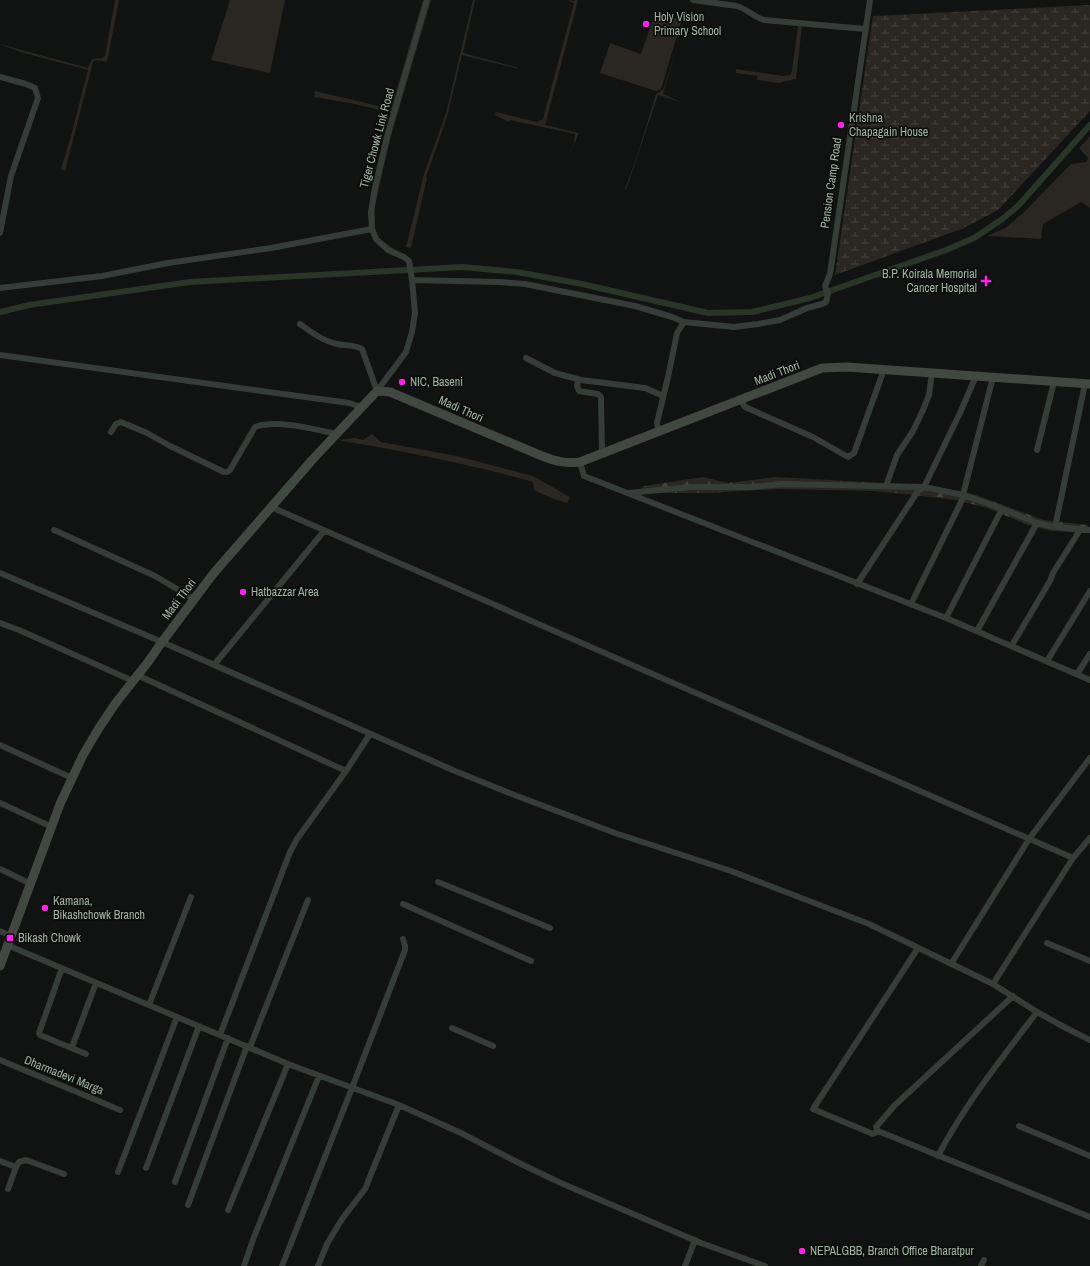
<svg xmlns="http://www.w3.org/2000/svg" width="1090" height="1266" font-family="'Archivo Narrow',sans-serif">
  <style>
    .grass { fill: #2a2621 }
    .forest { fill: url(#forest-firs) }
    .wetland { fill: url(#wetland-marsh) }
    .lines { fill: none; stroke-linecap: round; stroke-linejoin: round }
    .canal { stroke: #293627; stroke-width: 6 }
    .street { stroke: #363d38; stroke-width: 6 }
    .secondary { stroke: #404841; stroke-width: 9 }
    .poi-dot { fill: #f724e7; stroke: #0c0d0d; stroke-width: 1.5 }
    .labels { text-anchor: middle; dominant-baseline: central; stroke-width: 3.5; stroke-linejoin: round; paint-order: stroke }
    .poi-label { font-size: 12px; fill: #a2b4a4; stroke: #0c0d0d; text-anchor: start }
    .street-label { font-size: 12px; fill: #a2b4a4; stroke: #0c0d0d }
  </style>
  <defs>
    <pattern id="forest-firs" width="22" height="20" patternUnits="userSpaceOnUse"><rect width="22" height="20" fill="#2a2621"/><path d="M5 1l3.5 6h-7zM16 11l3.5 6h-7z" fill="#46433e"/></pattern>
    <pattern id="wetland-marsh" width="20" height="14" patternUnits="userSpaceOnUse"><rect width="20" height="14" fill="#2a2621"/><path d="M1 5h8M5 5V1M11 12h8M15 12V8" fill="none" stroke="#46433e"/></pattern>
  </defs>
  <rect width="100%" height="100%" fill="#111212"/>
  <path class="grass" d="M115 0H119L107 62 96 60 93 62 65 171 61 169 71 136 88 70 20 52 0 44 88 68 92 59 102 58 105 56Z
    M230 0H285L270 73 211 60Z
    M423 0H424L391 113 355 104 314 97 315 91 391 109Z
    M429 0H431L391 136 375 205V229L380 239 394 249V251C384 244 375 237 373 225 371 207 377 188 381 171 394 113 413 57 429 0Z
    M473 0H475L463 53 519 68V69L462 55 447 117 426 177 427 178 411 248 406 247 424 174 446 113Z
    M567 0 574 1 575 0H578L545 125 579 133 568 158 574 143 575 134 510 120 509 122 495 115 496 112 537 122 543 119 574 3Z
    M655 13 660 14 659 16 682 19 661 89 656 91 600 73 610 43 641 54Z
    M798 26H802L796 79 779 83 757 80 758 76 736 73V69L783 76 790 75 792 71Z
    M676 50 663 94 683 103 658 95 626 190 625 189 638 153 656 94 663 90Z
    M1090 136V208L1081 202 1043 224 1041 239 987 236 1005 228 1023 213 1071 164 1086 162 1088 158 1079 148Z
    M372 434 381 442 457 456 533 476 570 497 567 503 553 499 534 490 533 482C469 464 403 451 337 440L355 438 363 440Z"/>
  <path class="forest" d="M703 477 728 483 775 477 922 485 973 494 1044 520 1087 525 1090 528V533L1051 531 1028 525 987 508 956 500 905 494 873 491 778 489 708 493H637L644 486Z"/>
  <path class="wetland" d="M1090 5V111L998 210 964 228 835 275 873 16Z"/>
  <g class="lines">
    <path class="canal" d="M0 312 29 305 190 282 462 267 517 272 582 284 708 313 752 312 810 298 946 250 974 238 1001 220 1018 206 1090 125"/>
    <path class="street" d="M693 0 737 6C747 9 754 17 764 20L865 29
      M0 77 26 84 35 88 38 98 11 176 0 233
      M412 280 499 282 525 284 635 306 672 317 684 322
      M0 288 102 276 168 263 271 248 372 229
      M300 324C311 332 323 341 337 344 345 346 354 344 362 349L377 391
      M0 355 349 403 361 407
      M526 358 555 373 581 380 645 388 663 396
      M578 379 577 386 579 391 598 394 601 397 602 453
      M377 391 406 352 412 332 415 313 412 280 409 261 404 257 388 250 376 239 372 229 371 212 375 188 388 133 427 0
      M740 400 745 407 813 437 848 457 854 453 882 375 883 369
      M111 432 116 424 121 422 147 433 170 446 224 472H227L230 470 255 427C276 419 314 429 336 434
      M659 433 657 423 668 377 677 333 684 322 734 327 758 324 780 320 807 308 822 304 826 302 828 294 825 286 830 274 870 0
      M1037 450 1054 382
      M580 462 584 476 946 618 1090 680
      M886 486 897 455 913 431 923 410 929 395 932 373
      M628 493 691 487H751L782 484 924 487 963 495 995 506 1037 523 1055 527 1090 530
      M963 495 993 377
      M271 507 1073 858
      M1055 527 1085 384
      M54 530 155 576 194 599
      M0 573 162 642 455 771 517 796 615 833 731 871 869 924 993 984 1037 1012 1066 1028 1090 1040
      M857 584 918 491 924 487 960 413 976 376
      M911 604 964 496
      M946 618 1002 509
      M0 623 19 630 133 681
      M977 631 1037 523
      M1012 645 1050 581 1053 573 1080 530
      M1047 661 1090 591
      M214 665 324 531
      M1077 674 1090 654
      M137 675 346 771
      M0 745 72 778
      M0 803 52 827
      M0 869 31 884
      M438 882 550 928
      M403 904 531 961
      M0 931 11 936
      M1047 943 1090 961
      M7 945 288 1064 399 1105 461 1133 521 1164 563 1184 701 1243 765 1266
      M951 964 1029 839 1090 758
      M62 968 39 1033 40 1035 86 1054
      M993 984 1073 858 1090 838
      M1013 996 895 1105 876 1127 878 1131 1090 1217
      M149 1005 191 897
      M452 1028 493 1046
      M220 1035 290 852 297 839 346 771 370 734
      M72 1047 96 983
      M250 1047 308 900
      M0 1060 120 1110
      M1019 1126 1090 1156
      M878 1131 873 1134 813 1109 918 948
      M938 1156C965 1104 1002 1058 1037 1012
      M0 1161 16 1167 19 1162 26 1160 64 1174
      M146 1168 199 1026
      M118 1172 177 1017
      M175 1182 228 1038
      M8 1189 16 1167
      M188 1205 247 1046
      M228 1210 288 1064
      M244 1266 254 1237 319 1076
      M282 1266 352 1088 405 950V946L403 939
      M318 1266 327 1244 342 1219 365 1189 399 1105
      M685 1266 695 1240
      M981 1266 984 1260"/>
    <path class="secondary" d="M0 966 60 804 83 755 99 728 115 704 148 662 162 642 213 574 313 459 377 391 390 392 542 456C555 461 566 464 580 462L822 368 847 367 1090 384"/>
  </g>
  <g class="poi-dot">
    <circle cx="646" cy="24" r="4"/>
    <circle cx="841" cy="125" r="4"/>
    <path d="M984 275h4v4h4v4h-4v4h-4v-4h-4v-4h4z"/>
    <circle cx="402" cy="382" r="4"/>
    <circle cx="243" cy="592" r="4"/>
    <circle cx="45" cy="908" r="4"/>
    <rect x="6" y="934" width="8" height="8" rx="2"/>
    <circle cx="802" cy="1251" r="4"/>
  </g>
  <g class="labels">
    <g class="poi-label">
      <text x="654" y="17">Holy Vision<tspan x="654" dy="14">Primary School</tspan></text>
      <text x="849" y="118">Krishna<tspan x="849" dy="14">Chapagain House</tspan></text>
      <text x="977" y="274" text-anchor="end">B.P. Koirala Memorial<tspan x="977" dy="14">Cancer Hospital</tspan></text>
      <text x="410" y="382">NIC, Baseni</text>
      <text x="251" y="592">Hatbazzar Area</text>
      <text x="53" y="901">Kamana,<tspan x="53" dy="14">Bikashchowk Branch</tspan></text>
      <text x="18" y="938">Bikash Chowk</text>
      <text x="810" y="1251">NEPALGBB, Branch Office Bharatpur</text>
    </g>
    <g class="street-label">
      <text transform="translate(377 138) rotate(-75)">Tiger Chowk Link Road</text>
      <text transform="translate(831 183) rotate(-82)">Pension Camp Road</text>
      <text transform="translate(777 373) rotate(-21)">Madi Thori</text>
      <text transform="translate(461 409) rotate(24)">Madi Thori</text>
      <text transform="translate(179 599) rotate(-53)">Madi Thori</text>
      <text transform="translate(64 1075) rotate(22)">Dharmadevi Marga</text>
    </g>
  </g>
</svg>
